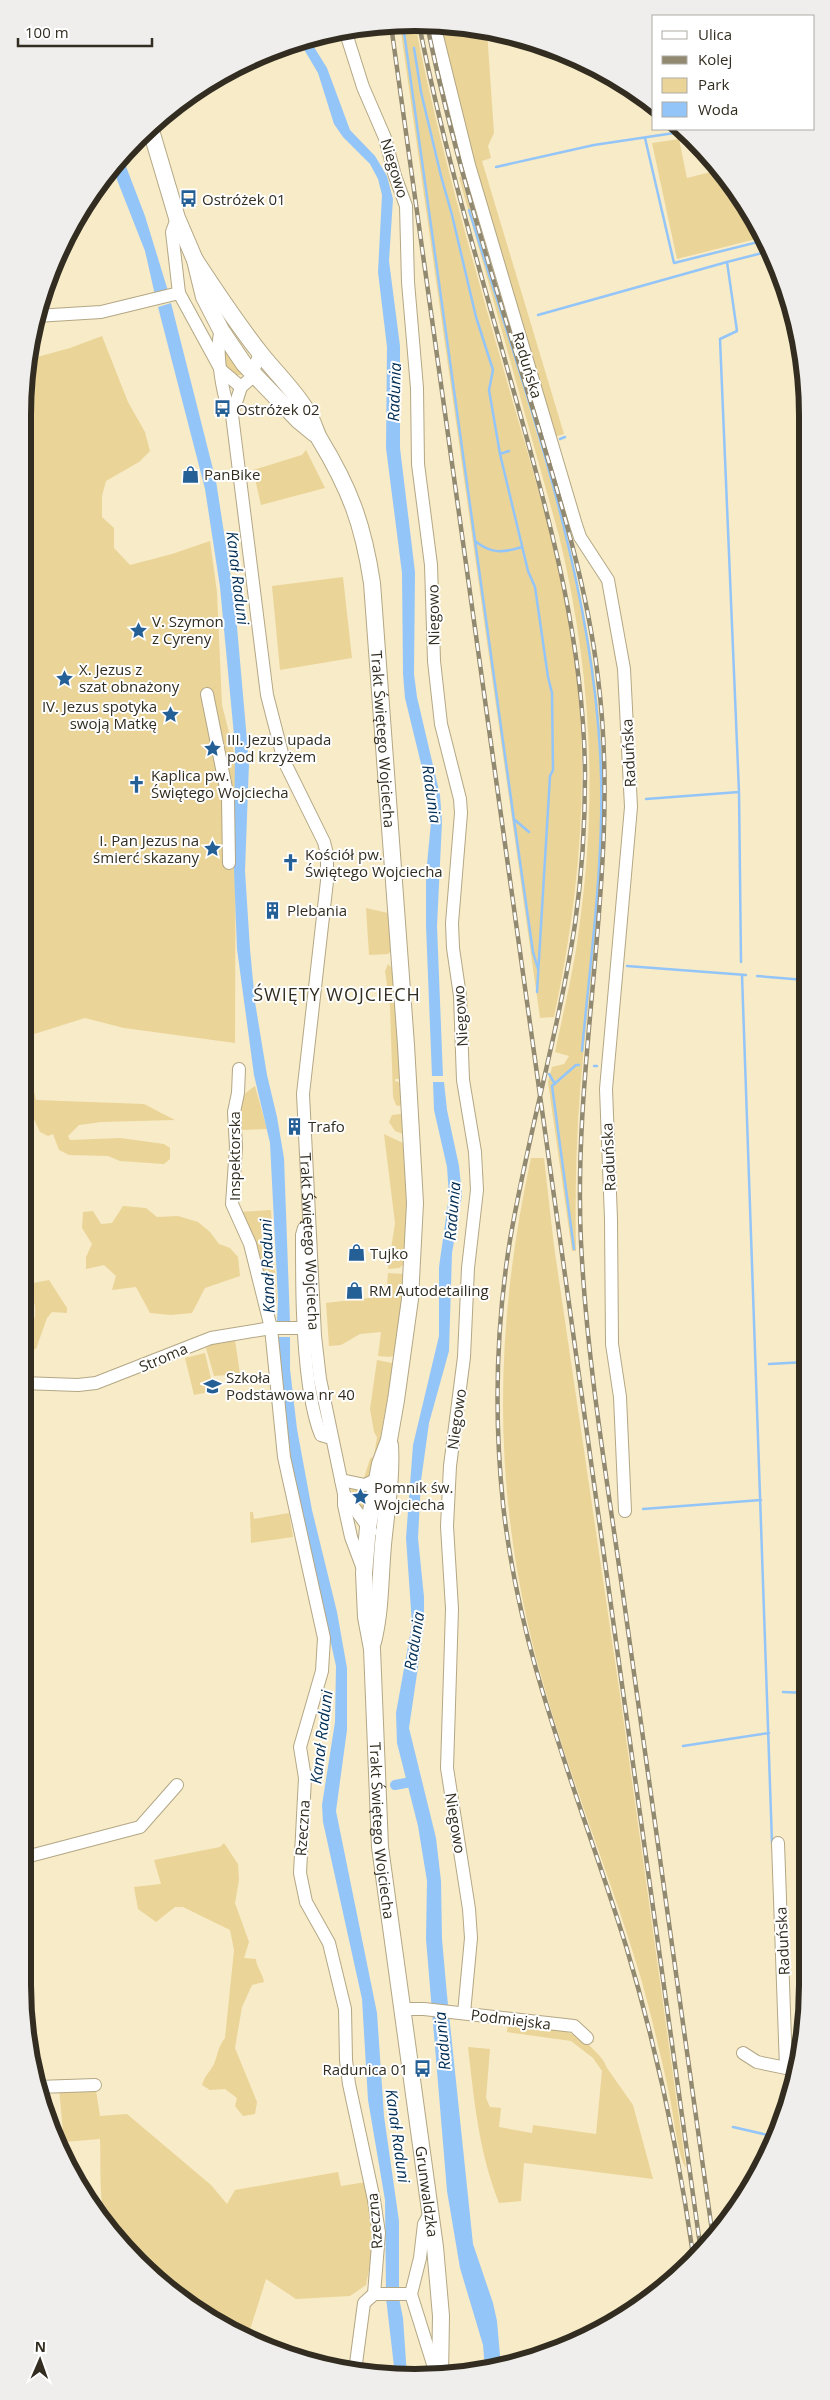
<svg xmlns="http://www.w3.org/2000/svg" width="830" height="2400" font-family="'Open Sans',sans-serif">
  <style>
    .green { fill: #ead498 }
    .water { fill: #94c5f8 }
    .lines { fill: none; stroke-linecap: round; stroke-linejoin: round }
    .stream { stroke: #94c5f8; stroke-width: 2.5 }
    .canal { stroke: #94c5f8; stroke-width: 10 }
    .minor-casing { stroke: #b3a785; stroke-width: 14 }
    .major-casing { stroke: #b3a785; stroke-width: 18 }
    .minor { stroke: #fff; stroke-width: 12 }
    .major { stroke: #fff; stroke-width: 16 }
    .rail-casing { stroke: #928971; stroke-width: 4.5 }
    .rail { stroke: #fff; stroke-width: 2.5; stroke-dasharray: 8; stroke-linecap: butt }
    .labels { text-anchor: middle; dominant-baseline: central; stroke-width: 4; stroke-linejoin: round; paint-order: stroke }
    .street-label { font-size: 15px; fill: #322d20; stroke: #fff }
    .poi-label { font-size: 15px; fill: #322d20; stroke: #fff; text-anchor: start }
    .water-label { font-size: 16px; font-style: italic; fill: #002e55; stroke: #fff }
    .quarter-label { font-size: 18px; letter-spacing: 1px; fill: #322d20; stroke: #fff }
    .rim { fill: none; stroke: #322d20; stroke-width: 6 }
  </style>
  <rect width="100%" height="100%" fill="#f8ebc7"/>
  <path class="green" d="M440 23 487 31 494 133 488 146 491 158 482 161 564 434 547 439 431 24Z
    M415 24C440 151 477 275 512 399 539 491 567 583 577 677 589 791 578 905 554 1017L540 1018 400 25Z
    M679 139 687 178 719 170 764 237 677 259 652 143Z
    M459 177H461C484 256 508 335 531 414 563 521 594 628 601 741 609 858 590 974 580 1091 576 1144 575 1197 576 1251H572L548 1082 552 1067 564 1064 569 1056 555 1052C564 1009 575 965 580 921 598 792 590 663 559 536Z
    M102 336 128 402 145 432 150 451 139 462 106 481 102 496V517L114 528V548L130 565 172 554 210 541 217 592 222 705 236 760 235 1043 124 1028 85 1018 31 1035H23L22 675 29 680 22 668V415L30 359 70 348Z
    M223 346 246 375H233L225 366Z
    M306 450 325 488 261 505 253 470 302 455Z
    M343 577 352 658 280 670 272 586Z
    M366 908 388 913 392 950 388 954 369 955Z
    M388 964 393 969 401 1079H395V1081L401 1083 403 1104 399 1106 396 1105 393 1097 390 1006 385 971Z
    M29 1071 36 1100 144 1104 175 1120 101 1122 79 1125 68 1136 70 1140 120 1138 164 1144 170 1148V1159L164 1164 120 1161 108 1156 69 1155 59 1150 53 1134 48 1136 40 1132 32 1115 23 1112V1088Z
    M255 1086 267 1129 239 1130C237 1107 234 1100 255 1086Z
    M401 1114 403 1117V1134L395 1131 389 1122 392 1115Z
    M384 1134 405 1144 407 1186 406 1263 399 1268 388 1269 395 1223Z
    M531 1158H544L554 1246 621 1702 686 2168C678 2157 673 2111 669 2093 661 2056 652 2019 642 1982 612 1880 571 1782 542 1679 492 1503 492 1337 531 1158Z
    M123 1206 146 1208 157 1217 178 1216 198 1222 210 1232 219 1244 230 1248 238 1257 240 1276 205 1288 192 1313 171 1315 150 1313 136 1287 112 1290 116 1276 104 1265 86 1269V1257L92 1244 82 1228 83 1212 93 1211 101 1224 112 1223Z
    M271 1210 277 1300 275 1306 237 1212Z
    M388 1273 404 1274 405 1277 395 1355 390 1357 378 1356 381 1332 360 1334 341 1345 329 1346 326 1303 386 1296Z
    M49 1280 67 1308V1313L52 1312 47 1318 36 1349 23 1348V1333C42 1322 35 1301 28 1284Z
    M235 1340 240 1374 214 1376 206 1348 212 1344Z
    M205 1353 214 1391 194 1395 185 1358Z
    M377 1360 392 1363 393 1370 375 1466 371 1476 363 1481 370 1459 374 1456 377 1437 374 1432 370 1409Z
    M369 1487 365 1513 353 1496 351 1489 360 1490Z
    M250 1512H253L254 1519 289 1513 293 1537 251 1543Z
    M224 1843 238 1864 239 1880 235 1903 249 1942 244 1958 256 1959C256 1966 263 1974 264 1982L252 1985 242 2007 235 2048 257 2102 255 2114 243 2116 235 2106 237 2098 225 2089 210 2090 202 2085C205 2075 210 2072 214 2064 218 2054 218 2047 225 2038L234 1950 230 1930 183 1907H175L156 1922 138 1909 134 1887 161 1884 154 1860 220 1847Z
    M508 2022C538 2026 571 2025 593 2049 599 2055 604 2060 607 2068L633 2105 653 2179 524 2163 521 2201 499 2203C479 2153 474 2100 468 2047L490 2049 486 2098 490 2107 501 2108 499 2127 532 2133 533 2125 596 2134 602 2071 593 2058 571 2041 507 2032Z
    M59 2088 96 2090 100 2116 127 2114 211 2185 227 2204 235 2190 338 2172 341 2186 366 2182 373 2230 370 2264 366 2285 350 2296 296 2299 266 2279 247 2339C214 2329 115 2252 105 2219 99 2200 101 2160 100 2139L64 2142Z"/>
  <path class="water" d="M309 39 327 68 350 130 375 156 387 176 393 199 389 261 400 346V448L415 572 414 674 417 697 440 795 442 822 437 926 443 1076H432L426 926V875L431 822 423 772 405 698 403 674 402 573 386 448 387 347 378 272 382 195 378 179 370 164 343 137 334 124 318 73 299 41Z
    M122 156 145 216 168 291 155 295 145 251 112 167Z
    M171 303 216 481 235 604 249 763 245 871 250 949 255 1002 267 1075 277 1117 284 1158 290 1322H277L278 1300 270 1143 254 1075 237 949 234 870 235 746 220 587 205 489 158 307Z
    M433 1082H444L447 1110 459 1166 462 1195 452 1253 449 1351 429 1423 421 1481 418 1538 424 1597V1626L409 1728 436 1838 441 1881 442 1939 447 1995 473 2244 493 2303 497 2321 501 2367 485 2369 483 2345 460 2268 447 2191 426 1939 427 1881 418 1826 397 1743 396 1713 412 1624 406 1538 413 1445 439 1336V1267L449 1196 447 1167 434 1110Z
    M277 1337H290V1369L297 1429 312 1510 337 1612 347 1668V1730L336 1811 377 2013 384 2116 399 2221V2291H386L385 2200 368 2100 362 1999 323 1822 322 1805 335 1722 336 1666 292 1467Z
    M386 2298H399L403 2318 407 2376 395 2375Z"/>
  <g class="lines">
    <path class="stream" d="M403 25 514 820 533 952 538 969
      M414 48 421 92 441 176 452 215 476 317 493 370 489 390 500 454 509 451
      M645 138 674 263 766 240
      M496 167 594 145 681 132
      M469 210C523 387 589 564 600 750 606 850 591 952 582 1051
      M727 262 770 251
      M538 315 727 262 737 331 720 339 739 792 741 962
      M560 439 565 437
      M500 454 528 571 535 587 548 677 552 693 553 770 550 776 537 992
      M475 541C491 554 503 553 522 547
      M646 799 739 792
      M515 820 529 832
      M627 966 746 975
      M742 975 772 1843
      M757 976 805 980
      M594 1066H597
      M549 1074 555 1084
      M574 1249 552 1086 576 1065H579
      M769 1364 806 1362
      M643 1509 761 1500
      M783 1692 807 1693
      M683 1746 769 1733
      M733 2127 772 2136"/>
    <path class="canal" d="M395 1785 416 1781"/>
    <defs>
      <g id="minor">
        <path d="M434 24 469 165 576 525 580 537 608 580 624 669 631 807 606 1089 611 1219 612 1344 620 1397 625 1511"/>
        <path d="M345 30 363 87 385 138 395 176 406 206 408 282 417 388 418 464 431 565 434 661 441 724 460 799 461 813 452 923 453 948 460 996 463 1080 475 1152 477 1190 468 1268 464 1357 450 1466 447 1526 452 1609 447 1768 469 1909 471 1938 464 2013"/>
        <path d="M177 218 172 232 179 293 221 370 241 387"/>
        <path d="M36 316 101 312 179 293"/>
        <path id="s1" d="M221 330C215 348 222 398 232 415L267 695 284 761 324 842 327 854V881L303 1094 315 1336 320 1379 344 1494V1505L351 1537 363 1569"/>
        <path d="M232 415 241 387 250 379 260 353"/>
        <path d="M207 694 228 798 229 863"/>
        <path d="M239 1069 238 1093 234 1112 236 1147 232 1204 250 1244 271 1328 284 1457 324 1638 322 1671 300 1747 305 1778 300 1873 306 1902 329 1943 345 2009 346 2060 349 2084 374 2200 379 2233 374 2294"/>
        <path d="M304 1228 302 1235C302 1285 302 1336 309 1386 312 1403 314 1419 321 1435L331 1438"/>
        <path d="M22 1383 78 1385 96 1383 211 1338 271 1328H303"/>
        <path d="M341 1480 365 1485 377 1479"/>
        <path d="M344 1494 371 1531"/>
        <path d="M778 1843 786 2068"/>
        <path d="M22 1858 140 1827 177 1785"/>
        <path d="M401 2009H424L574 2026 587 2038"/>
        <path d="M743 2053 757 2062 796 2070"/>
        <path d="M38 2087 95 2085"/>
        <path d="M430 2213 424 2224 420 2258 411 2294 437 2377"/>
        <path d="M355 2371 364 2303 374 2294H411"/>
      </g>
      <g id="major">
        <path d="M150 127 177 218 195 260 204 297 221 330 244 364 298 420 315 434"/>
        <path id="s2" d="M195 260C216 292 237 324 261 354 276 373 296 392 308 413 313 421 315 430 319 438 350 489 363 524 372 583L406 1045 415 1203 410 1299 396 1400 389 1440 380 1464 368 1527 364 1573 366 1617 372 1649 380 1847 435 2247 441 2316 440 2377"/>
        <path d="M373 1642C381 1610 380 1578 383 1545 386 1512 392 1478 390 1445"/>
      </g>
    </defs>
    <use href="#minor" class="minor-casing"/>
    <use href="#major" class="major-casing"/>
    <use href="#minor" class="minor"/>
    <use href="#major" class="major"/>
    <defs>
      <path id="rail" d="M419 24C444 152 482 277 517 403 552 527 584 645 585 775 585 825 582 875 575 924 559 1030 528 1134 510 1240 496 1327 494 1416 503 1504 520 1661 580 1797 626 1946 657 2049 679 2154 694 2261
        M427 24C454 160 498 293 538 426 563 509 588 592 598 678 622 867 572 1053 581 1242 587 1369 610 1496 627 1623 656 1828 684 2033 713 2238
        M391 25 701 2252"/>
    </defs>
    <use href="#rail" class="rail-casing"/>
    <use href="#rail" class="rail"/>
  </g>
  <defs>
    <symbol id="bus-bare" viewBox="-9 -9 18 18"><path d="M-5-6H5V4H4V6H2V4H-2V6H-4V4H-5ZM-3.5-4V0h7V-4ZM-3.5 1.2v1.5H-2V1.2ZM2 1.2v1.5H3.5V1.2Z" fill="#245f96" stroke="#fff" stroke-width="2.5" paint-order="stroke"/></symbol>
    <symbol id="shop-bare" viewBox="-9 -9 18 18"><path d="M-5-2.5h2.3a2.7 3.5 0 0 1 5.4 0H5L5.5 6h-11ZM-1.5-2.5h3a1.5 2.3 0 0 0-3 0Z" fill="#245f96" stroke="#fff" stroke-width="2.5" paint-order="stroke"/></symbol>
    <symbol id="sight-bare" viewBox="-9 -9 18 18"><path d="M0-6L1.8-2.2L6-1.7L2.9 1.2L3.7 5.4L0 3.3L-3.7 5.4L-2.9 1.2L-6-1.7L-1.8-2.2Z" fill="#245f96" stroke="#fff" stroke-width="2.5" paint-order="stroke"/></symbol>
    <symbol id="church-bare" viewBox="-9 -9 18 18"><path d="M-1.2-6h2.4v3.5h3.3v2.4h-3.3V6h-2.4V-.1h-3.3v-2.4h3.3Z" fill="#245f96" stroke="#fff" stroke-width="2.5" paint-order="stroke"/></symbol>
    <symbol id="building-bare" viewBox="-9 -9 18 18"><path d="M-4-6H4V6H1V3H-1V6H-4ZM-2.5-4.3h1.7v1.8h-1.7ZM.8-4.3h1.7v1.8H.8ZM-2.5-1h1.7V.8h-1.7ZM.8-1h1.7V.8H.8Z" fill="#245f96" stroke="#fff" stroke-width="2.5" paint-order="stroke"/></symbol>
    <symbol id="school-bare" viewBox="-9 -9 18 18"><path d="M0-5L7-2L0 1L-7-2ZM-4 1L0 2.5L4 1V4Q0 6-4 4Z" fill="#245f96" stroke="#fff" stroke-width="2.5" paint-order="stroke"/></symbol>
  </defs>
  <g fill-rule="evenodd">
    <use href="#bus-bare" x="176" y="186" width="25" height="25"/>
    <use href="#bus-bare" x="210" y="396" width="25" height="25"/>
    <use href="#shop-bare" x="178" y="462" width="25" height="25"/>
    <use href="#sight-bare" x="126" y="618" width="25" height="25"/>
    <use href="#sight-bare" x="52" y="666" width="25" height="25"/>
    <use href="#sight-bare" x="158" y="702" width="25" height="25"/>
    <use href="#sight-bare" x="200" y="736" width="25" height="25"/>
    <use href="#church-bare" x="124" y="772" width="25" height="25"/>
    <use href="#sight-bare" x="200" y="836" width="25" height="25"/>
    <use href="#church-bare" x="278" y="850" width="25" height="25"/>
    <use href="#building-bare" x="260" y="898" width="25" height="25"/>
    <use href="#building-bare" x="282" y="1114" width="25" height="25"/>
    <use href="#shop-bare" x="344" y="1240" width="25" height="25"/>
    <use href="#shop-bare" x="342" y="1278" width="25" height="25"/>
    <use href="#school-bare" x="200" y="1374" width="25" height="25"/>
    <use href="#sight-bare" x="348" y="1484" width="25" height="25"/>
    <use href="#bus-bare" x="410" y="2056" width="25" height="25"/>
  </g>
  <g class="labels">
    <g class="street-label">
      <text transform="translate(395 168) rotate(73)">Niegowo</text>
      <text transform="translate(528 365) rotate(73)">Raduńska</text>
      <text transform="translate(433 615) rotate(-91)">Niegowo</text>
      <text stroke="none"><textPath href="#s2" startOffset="530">Trakt Świętego Wojciecha</textPath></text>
      <text transform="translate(628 753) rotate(-93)">Raduńska</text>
      <text transform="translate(460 1016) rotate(-94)">Niegowo</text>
      <text transform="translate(234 1156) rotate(-90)">Inspektorska</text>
      <text transform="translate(608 1157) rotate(-93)">Raduńska</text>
      <text stroke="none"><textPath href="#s1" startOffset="929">Trakt Świętego Wojciecha</textPath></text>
      <text transform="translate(163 1357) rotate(-23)">Stroma</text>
      <text transform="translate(456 1419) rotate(-82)">Niegowo</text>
      <text transform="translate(456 1823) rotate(81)">Niegowo</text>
      <text transform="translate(302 1828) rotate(-86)">Rzeczna</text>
      <text stroke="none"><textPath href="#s2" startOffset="1628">Trakt Świętego Wojciecha</textPath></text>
      <text transform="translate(782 1941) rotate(-93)">Raduńska</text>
      <text transform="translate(511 2019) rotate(7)">Podmiejska</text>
      <text stroke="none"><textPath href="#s2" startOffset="1992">Grunwaldzka</textPath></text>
      <text transform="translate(374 2221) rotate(-95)">Rzeczna</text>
    </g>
    <g class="poi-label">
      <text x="202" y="199">Ostróżek 01</text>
      <text x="236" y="409">Ostróżek 02</text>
      <text x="204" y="474">PanBike</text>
      <text x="152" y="621">V. Szymon<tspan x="152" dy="17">z Cyreny</tspan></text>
      <text x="79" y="669">X. Jezus z<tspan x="79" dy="17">szat obnażony</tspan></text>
      <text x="157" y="706" text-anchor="end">IV. Jezus spotyka<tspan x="157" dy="17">swoją Matkę</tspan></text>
      <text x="227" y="739">III. Jezus upada<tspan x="227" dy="17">pod krzyżem</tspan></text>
      <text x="151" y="775">Kaplica pw.<tspan x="151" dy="17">Świętego Wojciecha</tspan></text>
      <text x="199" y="840" text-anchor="end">I. Pan Jezus na<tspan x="199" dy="17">śmierć skazany</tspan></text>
      <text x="305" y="854">Kościół pw.<tspan x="305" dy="17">Świętego Wojciecha</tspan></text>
      <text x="287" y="910">Plebania</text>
      <text x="308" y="1126">Trafo</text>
      <text x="370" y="1253">Tujko</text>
      <text x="369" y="1290">RM Autodetailing</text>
      <text x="226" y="1377">Szkoła<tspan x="226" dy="17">Podstawowa nr 40</tspan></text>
      <text x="374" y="1487">Pomnik św.<tspan x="374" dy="17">Wojciecha</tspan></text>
      <text x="408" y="2069" text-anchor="end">Radunica 01</text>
    </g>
    <g class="water-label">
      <text transform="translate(394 392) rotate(-88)">Radunia</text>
      <text transform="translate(238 578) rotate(83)">Kanał Raduni</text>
      <text transform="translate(432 794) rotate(82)">Radunia</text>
      <text transform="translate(452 1211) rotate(-85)">Radunia</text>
      <text transform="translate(267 1266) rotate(-92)">Kanał Raduni</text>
      <text transform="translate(414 1641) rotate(-81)">Radunia</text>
      <text transform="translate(321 1737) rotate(-83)">Kanał Raduni</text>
      <text transform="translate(442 2041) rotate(-95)">Radunia</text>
      <text transform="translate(398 2136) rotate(82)">Kanał Raduni</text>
    </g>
    <g class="quarter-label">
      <text x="337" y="994">ŚWIĘTY WOJCIECH</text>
    </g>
  </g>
  <path d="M0 0H830V2400H0ZM415 31H415A384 384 0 0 1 799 415V1985A384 384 0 0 1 415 2369H415A384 384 0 0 1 31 1985V415A384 384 0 0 1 415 31Z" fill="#efeeed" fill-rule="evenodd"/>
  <path class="rim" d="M415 31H415A384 384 0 0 1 799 415V1985A384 384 0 0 1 415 2369H415A384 384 0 0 1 31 1985V415A384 384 0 0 1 415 31Z"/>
  <rect x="652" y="15" width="162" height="115" fill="#ffffff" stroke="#adaba6"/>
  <rect x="662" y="31" width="25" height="8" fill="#ffffff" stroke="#adaba6"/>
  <text x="698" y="40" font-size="15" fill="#322d20">Ulica</text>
  <rect x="662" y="56" width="25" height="8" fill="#928971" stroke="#adaba6"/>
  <text x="698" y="65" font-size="15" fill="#322d20">Kolej</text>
  <rect x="662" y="78" width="25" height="15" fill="#ead498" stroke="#adaba6"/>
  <text x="698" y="90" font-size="15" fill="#322d20">Park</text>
  <rect x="662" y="102" width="25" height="15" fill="#94c5f8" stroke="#adaba6"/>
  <text x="698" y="115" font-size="15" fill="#322d20">Woda</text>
  <g transform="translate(40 2360) rotate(2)" stroke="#ffffff" stroke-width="4" paint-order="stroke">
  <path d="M0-4L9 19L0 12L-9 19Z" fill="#322d20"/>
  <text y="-8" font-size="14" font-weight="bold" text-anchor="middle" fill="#322d20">N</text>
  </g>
  <path d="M18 38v8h134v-8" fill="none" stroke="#322d20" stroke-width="2.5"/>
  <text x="25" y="38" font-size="15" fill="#322d20" stroke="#ffffff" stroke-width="4" paint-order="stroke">100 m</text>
</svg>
